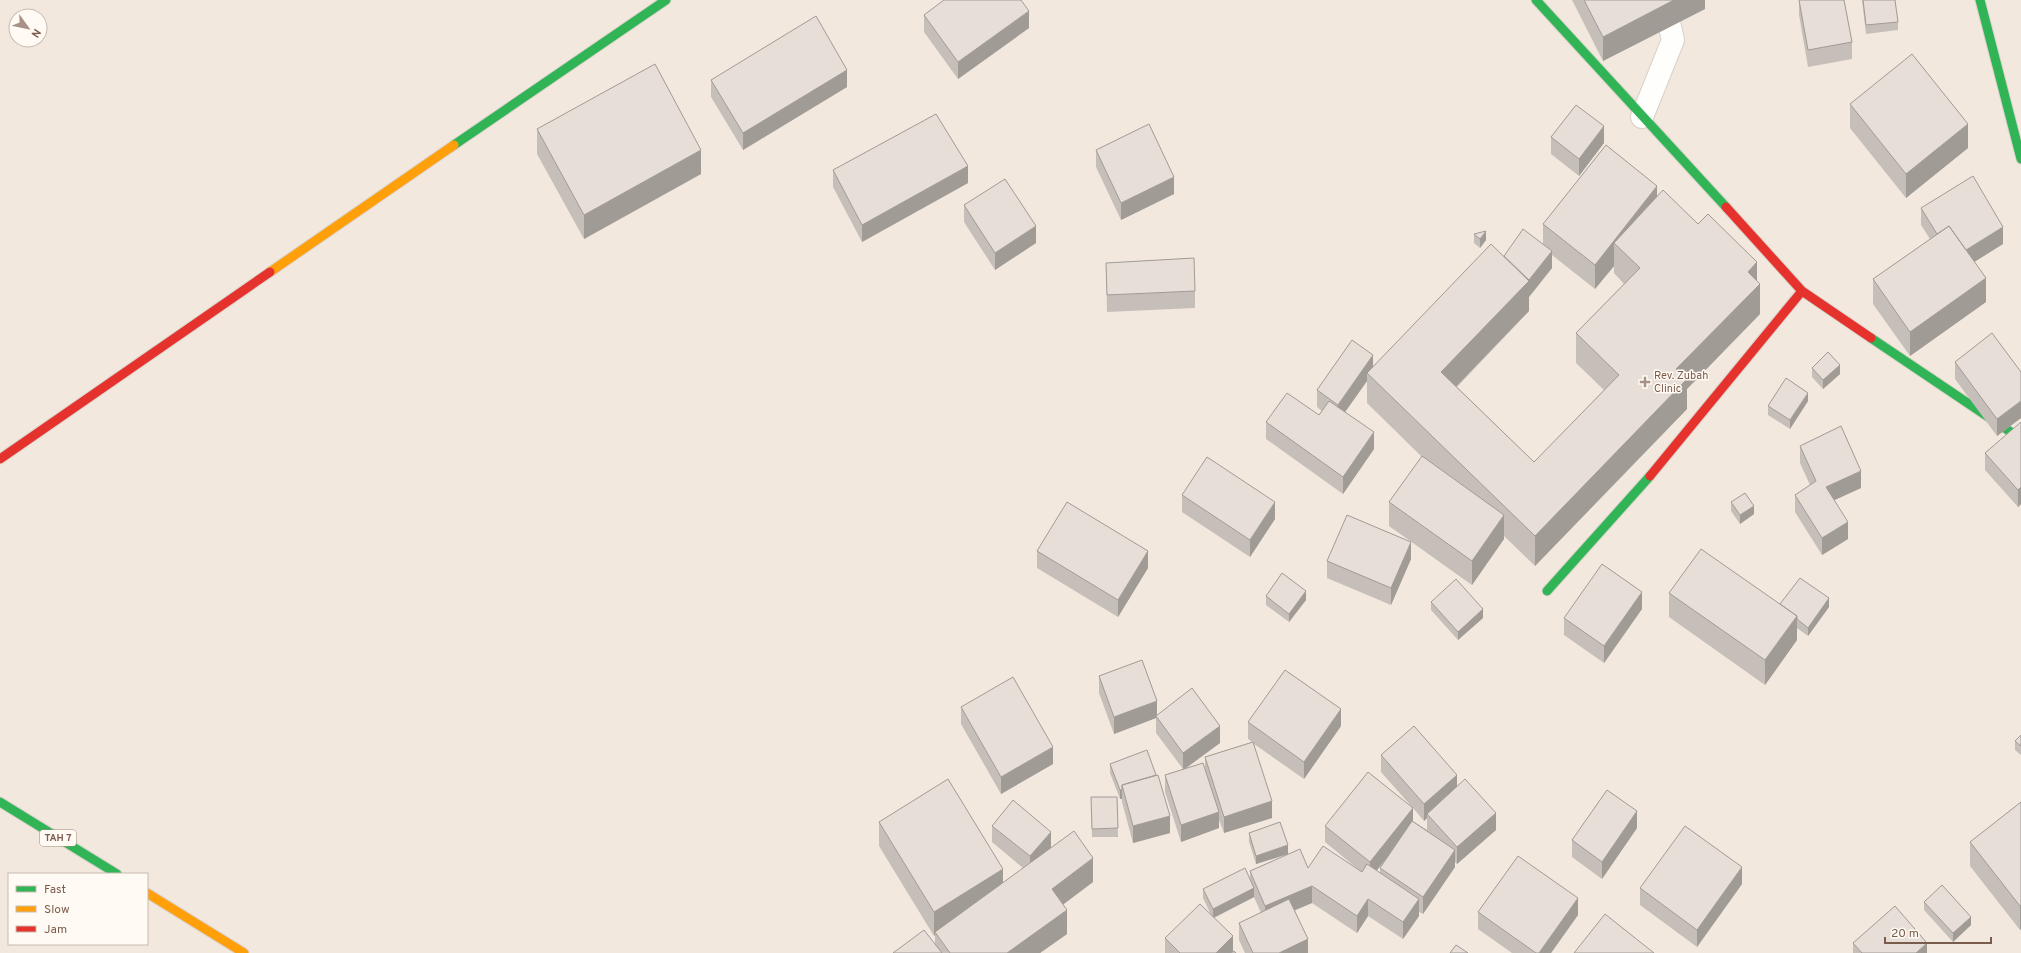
<svg xmlns="http://www.w3.org/2000/svg" width="2021" height="953" font-family="Overpass,sans-serif">
  <style>
    .residential { fill: #f2e8de; fill-rule: evenodd }
    .lines { fill: none; stroke-linecap: round; stroke-linejoin: round }
    .street-casing { stroke: #d7d1cb; stroke-width: 24 }
    .fast-casing { stroke: #d9d2cb; stroke-width: 11 }
    .slow-casing { stroke: #d9d2cb; stroke-width: 11 }
    .jam-casing { stroke: #d9d2cb; stroke-width: 11 }
    .street { stroke: #fefefd; stroke-width: 22 }
    .fast { stroke: #30b455; stroke-width: 9 }
    .slow { stroke: #ff9f0a; stroke-width: 9 }
    .jam { stroke: #e5322d; stroke-width: 9 }
    .wall { fill: #c6bfb9; fill-rule: evenodd }
    .shaded-wall { fill: #a19b96 }
    .building { fill: #e6ded7; stroke: #a19b96 }
    .poi-dot { fill: #a69286; stroke: #fffaf3; stroke-width: 1.5 }
    .labels { text-anchor: middle; dominant-baseline: central; stroke-width: 3; stroke-linejoin: round; paint-order: stroke }
    .shield { fill: #fffaf3; stroke: #a28b7f; stroke-width: 1 }
    .shield-label { font-size: 10px; font-weight: bold; fill: #7a5c4d }
    .poi-label { font-size: 11px; fill: #7a5c4d; stroke: #fffaf3; text-anchor: start }
  </style>
  <rect width="100%" height="100%" fill="#f9f5f0"/>
  <path class="residential" d="M0 0H2021V953H0ZM16 16H40V40H16ZM9 874H147V944H9Z"/>
  <g class="lines">
    <defs>
      <path id="street" d="M1642 117 1673 40 1664 0"/>
      <path id="fast" d="M1536 0 1726 207
        M1980 0 2021 159
        M454 145 666 0
        M1871 338 2021 439
        M1547 591 1650 476
        M0 802 117 874"/>
      <path id="slow" d="M270 272 454 145
        M147 893 244 953"/>
      <path id="jam" d="M1726 207 1802 291 1871 338
        M0 459 270 272
        M1650 476 1802 291"/>
    </defs>
    <use href="#street" class="street-casing"/>
    <use href="#fast" class="fast-casing"/>
    <use href="#slow" class="slow-casing"/>
    <use href="#jam" class="jam-casing"/>
    <use href="#street" class="street"/>
    <use href="#fast" class="fast"/>
    <use href="#slow" class="slow"/>
    <use href="#jam" class="jam"/>
  </g>
  <path class="wall" d="M1572 0H1705V9L1603 61Z
    M1799 0H1844L1852 42V59L1808 67 1799 15Z
    M1862 0H1895L1898 22V30L1866 34Z
    M924 15 1029 28 958 79 924 32Z
    M711 80 847 87 743 150 711 97Z
    M1850 104 1968 148 1906 198 1850 128Z
    M537 129 701 174 584 239 537 154Z
    M1551 137 1604 143 1579 176 1551 154Z
    M1096 150 1174 194 1121 220 1096 167Z
    M833 170 968 183 862 242 833 187Z
    M1657 197 1757 281 1760 314 1687 389V409L1535 566 1504 536V539L1472 585 1389 526V502L1422 457 1367 403V381L1345 412 1374 449 1343 494 1266 439V422L1319 415 1322 411 1317 407V390L1373 366 1504 256 1543 244V224ZM1552 255 1595 289 1614 266V273L1624 284 1576 333V363L1604 390 1534 462 1457 387 1529 311V297L1552 268Z
    M964 205 1036 243 995 270 964 222Z
    M1921 208 2003 244 1974 262 1986 302 1910 356 1873 304V279L1930 239 1921 225Z
    M1474 234 1486 240 1480 248 1474 243Z
    M1106 263 1195 291V308L1107 312Z
    M1955 362 2021 372V418L1997 436 1955 379Z
    M1812 368 1840 374 1823 389 1812 377Z
    M1808 401 1790 429 1768 415V406Z
    M2021 422V504L2018 507 1985 470V453Z
    M1800 446 1861 488 1834 500 1848 539 1822 555 1795 512V495L1810 485 1800 463Z
    M1182 495 1275 519 1250 557 1182 512Z
    M1731 502 1754 514 1740 524 1731 511Z
    M1037 551 1148 568 1118 617 1037 568Z
    M1411 559 1391 605 1327 578V561Z
    M1669 593 1780 604 1829 607 1808 636 1797 628V640L1765 685 1669 617Z
    M1266 596 1306 600 1289 622 1266 605Z
    M1431 602 1483 618 1458 640 1431 610Z
    M1642 609 1604 663 1564 635V618Z
    M1099 676 1157 715 1220 743 1185 769 1205 767V757L1252 742 1248 739V722L1341 726 1304 779 1254 744 1272 818 1224 833 1219 820V828L1181 842 1165 792V775L1183 769 1156 733V718L1114 734 1099 693Z
    M961 707 1053 764 1001 794 961 724Z
    M2021 735V755L2015 750V741Z
    M1381 755 1457 786 1496 830 1457 864 1455 862V867L1423 914 1419 912V916L1403 939 1368 916 1357 933 1312 903 1295 910 1308 953H1245L1239 940V923L1261 913 1254 897 1214 918 1233 952 1236 953H1165V938L1211 915 1203 898V889L1250 879V871L1308 868 1359 870 1325 842V826L1412 807 1381 772ZM1413 808 1424 821 1427 818V830L1413 821ZM1391 852 1380 868V873L1376 870Z
    M1110 764 1170 833 1133 843 1122 802V799H1120L1110 773Z
    M1091 797H1117L1118 837H1092Z
    M2021 802V929L2020 930 1970 866V842Z
    M879 822 1003 883 1023 868 992 842V826L1051 848 1093 882 1063 904 1067 934 1040 953H893L935 944V935L934 936 879 846Z
    M1637 828 1602 879 1572 857V840Z
    M1249 833 1288 854 1256 864 1249 842Z
    M1742 884 1697 947 1640 905V888Z
    M1924 902 1971 925 1953 942 1924 910Z
    M1478 912 1578 915 1551 953H1512L1478 929Z
    M1853 943 1927 953H1853Z"/>
  <path class="shaded-wall" d="M1674 0H1705V9L1603 61V37Z
    M1029 11V28L958 79V62Z
    M847 70V87L743 150V133Z
    M1968 124V148L1906 198V174Z
    M1604 126V143L1579 176V159Z
    M701 150V174L584 239V215Z
    M968 166V183L862 242V225Z
    M1174 177V194L1121 220V203Z
    M1657 186V211L1614 243V266L1595 289V265Z
    M1036 226V243L995 270V253Z
    M2003 227V244L1963 269V252Z
    M1486 231V240L1480 248V239Z
    M1552 251V268L1529 297V311L1441 402V372Z
    M1757 262V286L1760 284V314L1687 389V409L1535 566V536L1676 369 1748 272Z
    M1986 278V302L1910 356V332Z
    M1373 355V372L1367 373V381L1338 422V405Z
    M1840 365V374L1823 389V380Z
    M1808 393V401L1790 429V420Z
    M2021 401V418L1997 436V419Z
    M1374 432V449L1343 494V477Z
    M1861 471V488L1826 504V487Z
    M2021 487V504L2018 507V490Z
    M1275 502V519L1250 557V540Z
    M1754 506V514L1740 524V515Z
    M1504 515V539L1472 585V561Z
    M1848 522V539L1822 555V538Z
    M1411 542V559L1391 605V588Z
    M1148 551V568L1118 617V600Z
    M1306 591V600L1289 622V614Z
    M1642 592V609L1604 663V646Z
    M1829 598V607L1808 636V628Z
    M1483 609V618L1458 640V632Z
    M1797 616V640L1765 685V660Z
    M1157 701V718L1156 716V718L1114 734V717Z
    M1341 709V726L1304 779V762Z
    M1220 726V743L1183 770V753Z
    M1053 747V764L1001 794V777Z
    M1457 775V792L1427 814V818L1424 821V804Z
    M1120 790H1122V799H1120Z
    M1272 801V818L1224 833V817Z
    M1413 808V825L1370 879V862Z
    M1637 811V828L1602 879V862Z
    M1219 812V828L1181 842V825Z
    M1496 813V830L1457 864V847Z
    M1170 816V833L1133 843V826Z
    M1051 832V849L1030 873V856Z
    M1288 845V854L1256 864V856Z
    M1455 850V867L1423 914V897Z
    M1093 858V882L1052 913V889Z
    M1742 867V884L1697 947V930Z
    M1003 869V894L935 932V935L934 936V912Z
    M1312 886V903L1265 923V906Z
    M1254 888V897L1213 918V909Z
    M1578 898V915L1551 953H1539Z
    M1368 899V916L1357 933V916Z
    M1419 899V916L1403 939V922Z
    M2021 905V929L2020 930V906Z
    M1067 910V934L1040 953H1007Z
    M1971 917V925L1953 942V933Z
    M1233 936V953H1216Z
    M1308 939V953H1279Z
    M1927 943V953H1916Z"/>
  <path class="building" d="M944 0H1021L1029 11 958 62 924 15Z
    M1584 0H1674L1603 37Z
    M1799 0H1844L1852 42 1808 50Z
    M1863 0H1895L1898 22 1866 25Z
    M816 16 847 70 743 133 711 80Z
    M1912 54 1968 124 1906 174 1850 104Z
    M655 64 701 150 584 215 537 129Z
    M1576 105 1604 126 1579 159 1551 137Z
    M936 114 968 166 862 225 833 170Z
    M1149 124 1174 177 1121 203 1096 150Z
    M1606 145 1657 186 1595 265 1543 224Z
    M1973 176 2003 227 1966 250 1949 226 1937 234 1921 208Z
    M1005 179 1036 226 995 253 964 205Z
    M1663 190 1698 224 1708 214 1757 262 1748 272 1760 284 1676 369 1687 379 1535 536 1367 373 1491 244 1529 281 1441 372 1534 462 1619 375 1576 333 1640 268 1614 243Z
    M1949 226 1986 278 1910 332 1873 279Z
    M1523 229 1552 251 1529 280 1504 256Z
    M1486 231 1480 239 1474 234Z
    M1194 258 1195 291 1107 295 1106 263Z
    M1992 333 2021 372V401L1997 419 1955 362Z
    M1352 340 1373 355 1338 405 1317 390Z
    M1828 352 1840 365 1823 380 1812 368Z
    M1786 378 1808 393 1790 420 1768 406Z
    M1287 393 1319 415 1329 401 1374 432 1343 477 1266 422Z
    M2021 422V487L2018 490 1985 453Z
    M1841 426 1861 471 1826 487 1848 522 1822 538 1795 495 1816 481 1800 446Z
    M1422 456 1504 515 1472 561 1389 502Z
    M1207 457 1275 502 1250 540 1182 495Z
    M1745 493 1754 506 1740 515 1731 502Z
    M1067 502 1148 551 1118 600 1037 551Z
    M1347 515 1411 542 1391 588 1327 561Z
    M1701 549 1797 616 1765 660 1669 593Z
    M1602 564 1642 592 1604 646 1564 618Z
    M1282 573 1306 591 1289 614 1266 596Z
    M1800 578 1829 598 1808 628 1797 619V616L1780 604Z
    M1456 579 1483 609 1458 632 1431 602Z
    M1142 660 1157 701 1114 717 1099 676Z
    M1285 670 1341 709 1304 762 1248 722Z
    M1013 677 1053 747 1001 777 961 707Z
    M1192 688 1220 726 1183 753 1156 716Z
    M1414 726 1457 775 1424 804 1381 755Z
    M2021 735V746L2015 741Z
    M1253 742 1272 801 1224 817 1205 757Z
    M1147 750 1156 775 1122 785V790H1120L1110 764Z
    M1203 763 1219 812 1181 825 1165 775Z
    M1368 772 1413 808 1370 862 1325 826Z
    M1158 775 1170 816 1133 826 1122 785Z
    M948 779 1003 869 934 912 879 822Z
    M1465 779 1496 813 1457 847 1427 814Z
    M1607 790 1637 811 1602 862 1572 840Z
    M1091 797H1117L1118 828 1092 829Z
    M1013 800 1051 832 1030 856 992 826Z
    M2021 802V905L2020 906 1970 842Z
    M1412 821 1455 850 1423 897 1380 868Z
    M1280 822 1288 845 1256 856 1249 833Z
    M1685 826 1742 867 1697 930 1640 888Z
    M1074 831 1093 858 1052 889 1067 910 1007 953H950L935 932Z
    M1323 846 1362 872 1367 864 1419 899 1403 922 1368 899 1357 916 1312 886 1265 906 1250 871 1300 849 1308 868Z
    M1518 856 1578 898 1539 953H1536L1478 912Z
    M1245 868 1254 888 1213 909 1203 889Z
    M1942 885 1971 917 1953 933 1924 902Z
    M1289 899 1308 939 1279 953H1253L1239 923Z
    M1200 904 1233 936 1216 953H1180L1165 938Z
    M1895 906 1927 943 1916 953H1862L1853 943Z
    M1605 914 1654 953H1574Z
    M924 930 942 953H893Z
    M1456 945 1468 953H1450Z
    M1234 951 1236 953H1230Z"/>
  <path class="poi-dot" d="M1643 376h4v4h4v4h-4v4h-4v-4h-4v-4h4z"/>
  <g class="labels">
    <rect class="shield" x="40" y="830" width="36" height="16" rx="3"/>
    <g class="shield-label">
      <text x="58" y="838">TAH 7</text>
    </g>
    <g class="poi-label">
      <text x="1654" y="376">Rev. Zubah<tspan x="1654" dy="13">Clinic</tspan></text>
    </g>
  </g>
  <rect x="8" y="873" width="140" height="72" fill="#fffaf3" stroke="#cabbb1"/>
  <rect x="16" y="886" width="20" height="6" fill="#30b455" stroke="#cabbb1"/>
  <text x="44" y="893" font-size="12" fill="#7a5c4d">Fast</text>
  <rect x="16" y="906" width="20" height="6" fill="#ff9f0a" stroke="#cabbb1"/>
  <text x="44" y="913" font-size="12" fill="#7a5c4d">Slow</text>
  <rect x="16" y="926" width="20" height="6" fill="#e5322d" stroke="#cabbb1"/>
  <text x="44" y="933" font-size="12" fill="#7a5c4d">Jam</text>
  <g transform="translate(28 28) rotate(123)"><circle r="19" fill="#fffaf3" stroke="#cabbb1"/>
  <path d="M0-3L7 15L0 10L-7 15Z" fill="#a69286"/>
  <text y="-6" font-size="11" font-weight="bold" text-anchor="middle" fill="#7a5c4d">N</text>
  </g>
  <path d="M1885 937v6h106v-6" fill="none" stroke="#7a5c4d" stroke-width="2"/>
  <text x="1891" y="937" font-size="12" fill="#7a5c4d" stroke="#fffaf3" stroke-width="3" paint-order="stroke">20 m</text>
</svg>
